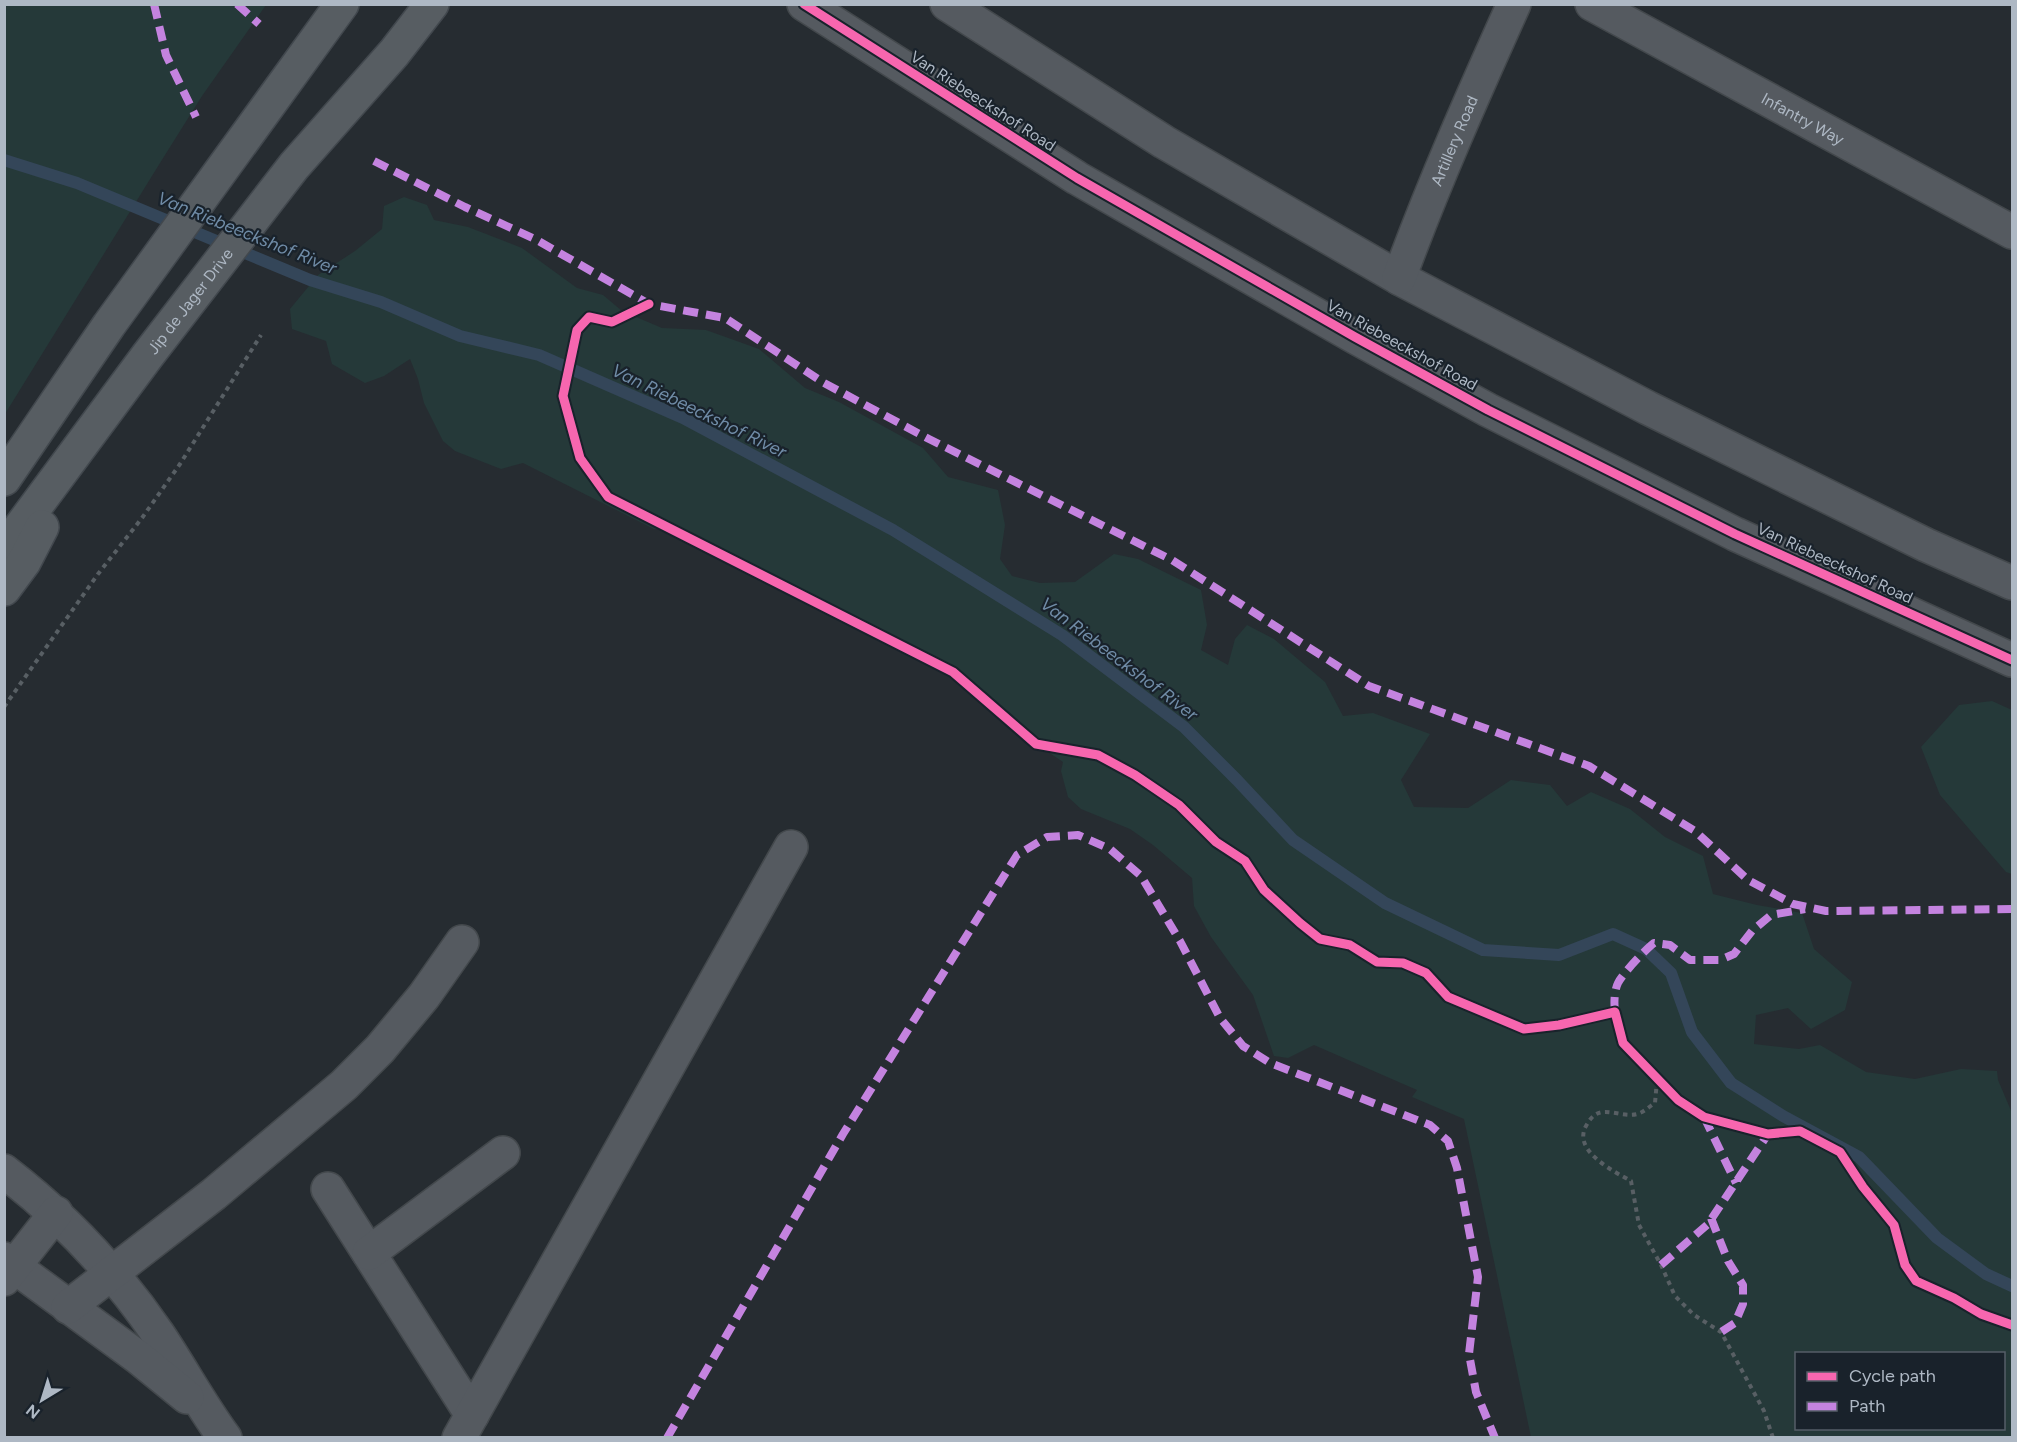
<svg xmlns="http://www.w3.org/2000/svg" width="2017" height="1442" font-family="Figtree,sans-serif">
  <style>
    .green { fill: #253939; fill-rule: evenodd }
    .lines { fill: none; stroke-linecap: round; stroke-linejoin: round }
    .stream { stroke: #344659; stroke-width: 12 }
    .minor-casing { stroke: #43484c; stroke-width: 36 }
    .major-casing { stroke: #42484e; stroke-width: 36 }
    .path { stroke: #585f64; stroke-width: 4; stroke-dasharray: 4.5 4.5; stroke-linecap: butt }
    .minor { stroke: #555a60; stroke-width: 33 }
    .major { stroke: #575d62; stroke-width: 33 }
    .quiet { stroke: #c483df; stroke-width: 8; stroke-dasharray: 15 8; stroke-linecap: butt }
    .cycleway-casing { stroke: #19222b; stroke-width: 13 }
    .cycleway { stroke: #f766af; stroke-width: 9 }
    .labels { text-anchor: middle; dominant-baseline: central; stroke-width: 4.5; stroke-linejoin: round; paint-order: stroke }
    .street-label { font-size: 16px; fill: #aeb8c4; stroke: #19222b }
    .water-label { font-size: 18px; font-style: italic; fill: #708ca7; stroke: #19222b }
  </style>
  <rect width="100%" height="100%" fill="#262c31"/>
  <path class="green" d="M5 4 266 5 202 96 160 163 5 414Z
    M404 197 427 205 434 220 468 227 522 248 577 288 603 295 622 311 662 328 706 330 759 349 805 388 839 402 923 448 948 477 998 490 1005 525 1000 559 1012 576 1040 583 1075 582 1114 554 1138 559 1201 590 1207 625 1201 650 1228 665 1235 639 1247 625 1274 639 1325 682 1343 716 1373 713 1430 734 1401 780 1414 807 1468 808 1511 780 1550 785 1567 806 1591 792 1630 809 1665 837 1703 856 1713 894 1757 905 1802 913 1814 949 1852 982 1845 1010 1811 1029 1788 1008 1756 1015 1754 1044 1799 1049 1820 1045 1866 1072 1915 1079 1961 1069 1997 1071 1998 1080 2012 1113V1437H1531L1464 1119 1412 1097 1417 1090 1314 1045 1288 1058 1274 1056 1253 995 1211 937 1194 906 1192 878 1153 845 1130 829 1081 809 1068 797 1061 771 1063 762 1036 744 939 664 896 647 858 628 853 616 812 600 670 529H654L523 463 501 469 455 451 443 441 424 403 418 379 410 359 384 376 365 383 332 364 326 341 292 329 290 309 318 275 355 251 382 229 384 206ZM1796 1354H2004V1428H1796Z
    M1992 701 2012 710V874L2006 872 1940 795 1921 747 1959 705Z"/>
  <g class="lines">
    <path class="stream" d="M4 160 77 183 310 280 381 302 460 336 539 355 683 418 893 530 1062 635 1184 727 1237 780 1293 840 1385 903 1483 950 1559 955 1613 934 1646 949 1671 973 1692 1032 1731 1083 1783 1116 1859 1157 1937 1238 1986 1274 2012 1286"/>
    <defs>
      <g id="minor">
        <path d="M804 4 1077 178 1355 337 1488 410 1735 534 2012 660"/>
        <path d="M947 4 1164 142 1399 278 1648 408 1926 545 2012 583"/>
        <path id="s1" d="M1592 4 2012 232"/>
        <path id="s2" d="M1399 278C1433 185 1473 95 1514 4"/>
        <path d="M4 1171C64 1217 115 1271 158 1334 181 1368 200 1404 225 1438"/>
        <path d="M328 1189 472 1415"/>
        <path d="M369 1253 503 1153"/>
        <path d="M4 1259 139 1358 187 1397"/>
        <path d="M4 1279 56 1213"/>
        <path d="M68 1307 214 1194 344 1085 380 1049 424 996 462 942"/>
        <path d="M459 1438 791 847"/>
      </g>
      <g id="major">
        <path d="M4 479 109 325 342 4"/>
        <path id="s3" d="M4 549 148 355 294 166 394 53 432 4"/>
        <path d="M4 589 24 562 42 527"/>
      </g>
    </defs>
    <use href="#minor" class="minor-casing"/>
    <use href="#major" class="major-casing"/>
    <path class="path" d="M4 707 98 574 142 518 180 464 261 335
      M1657 1080 1655 1103C1650 1106 1645 1111 1640 1113 1629 1118 1614 1111 1603 1112 1594 1113 1590 1119 1586 1126 1572 1151 1615 1172 1631 1181L1639 1225 1661 1265 1675 1296 1694 1315 1721 1332 1764 1411 1773 1438"/>
    <use href="#minor" class="minor"/>
    <use href="#major" class="major"/>
    <path class="quiet" d="M154 4 166 55 196 117
      M237 4 259 24
      M374 161 465 207 535 239 649 304 725 318 824 383 929 439 1172 560 1369 686 1589 766 1695 831 1748 880 1793 904 1826 911 2012 909
      M1615 1012C1614 1004 1614 991 1618 983 1623 973 1646 949 1654 943L1670 945 1690 960H1720L1734 954 1752 931 1771 915 1805 909
      M1704 1117 1736 1183
      M1711 1218 1728 1261 1743 1285V1304L1735 1323 1721 1332
      M1661 1265 1708 1224 1768 1134
      M667 1438 843 1134 1017 855 1047 837 1078 835 1110 849 1141 876 1180 941 1220 1018 1243 1046 1270 1063 1430 1125 1448 1141 1457 1168 1478 1277 1469 1354 1476 1392 1495 1438"/>
    <defs>
      <path id="cycleway" d="M804 4 1077 178 1355 337 1488 410 1735 534 2012 660
        M649 304 612 322 589 317 577 330 563 396 580 458 608 497 953 672 1036 744 1098 755 1135 775 1179 805 1216 842 1245 861 1264 890 1300 923 1320 939 1350 945 1377 962 1403 963 1426 973 1448 997 1524 1029 1559 1025 1615 1012 1623 1043 1678 1100 1704 1117 1768 1134 1800 1131 1840 1152 1863 1187 1894 1225 1905 1265 1916 1281 1954 1298 1981 1314 2012 1325"/>
    </defs>
    <use href="#cycleway" class="cycleway-casing"/>
    <use href="#cycleway" class="cycleway"/>
  </g>
  <g class="labels">
    <g class="street-label">
      <text transform="translate(983 101) rotate(33)">Van Riebeeckshof Road</text>
      <text stroke="none"><textPath href="#s1" startOffset="240">Infantry Way</textPath></text>
      <text stroke="none"><textPath href="#s2" startOffset="148">Artillery Road</textPath></text>
      <text stroke="none"><textPath href="#s3" startOffset="310">Jip de Jager Drive</textPath></text>
      <text transform="translate(1402 345) rotate(29)">Van Riebeeckshof Road</text>
      <text transform="translate(1835 563) rotate(25)">Van Riebeeckshof Road</text>
    </g>
    <g class="water-label">
      <text transform="translate(247 233) rotate(22)">Van Riebeeckshof River</text>
      <text transform="translate(699 411) rotate(26)">Van Riebeeckshof River</text>
      <text transform="translate(1119 659) rotate(37)">Van Riebeeckshof River</text>
    </g>
  </g>
  <rect width="2017" height="1442" fill="none" stroke="#aeb8c4" stroke-width="12"/>
  <rect x="1795" y="1352" width="210" height="78" fill="#19222b" stroke="#555e68" stroke-width="1.5"/>
  <rect x="1807" y="1372" width="30" height="9" fill="#f766af" stroke="#555e68" stroke-width="1.5"/>
  <text x="1849" y="1382" font-size="18" fill="#aeb8c4">Cycle path</text>
  <rect x="1807" y="1402" width="30" height="9" fill="#c483df" stroke="#555e68" stroke-width="1.5"/>
  <text x="1849" y="1412" font-size="18" fill="#aeb8c4">Path</text>
  <g transform="translate(42 1400) rotate(218)" stroke="#19222b" stroke-width="4.5" paint-order="stroke">
  <path d="M0-4.5L10 22L0 15L-10 22Z" fill="#aeb8c4"/>
  <text y="-9" font-size="16" font-weight="bold" text-anchor="middle" fill="#aeb8c4">N</text>
  </g>
</svg>
